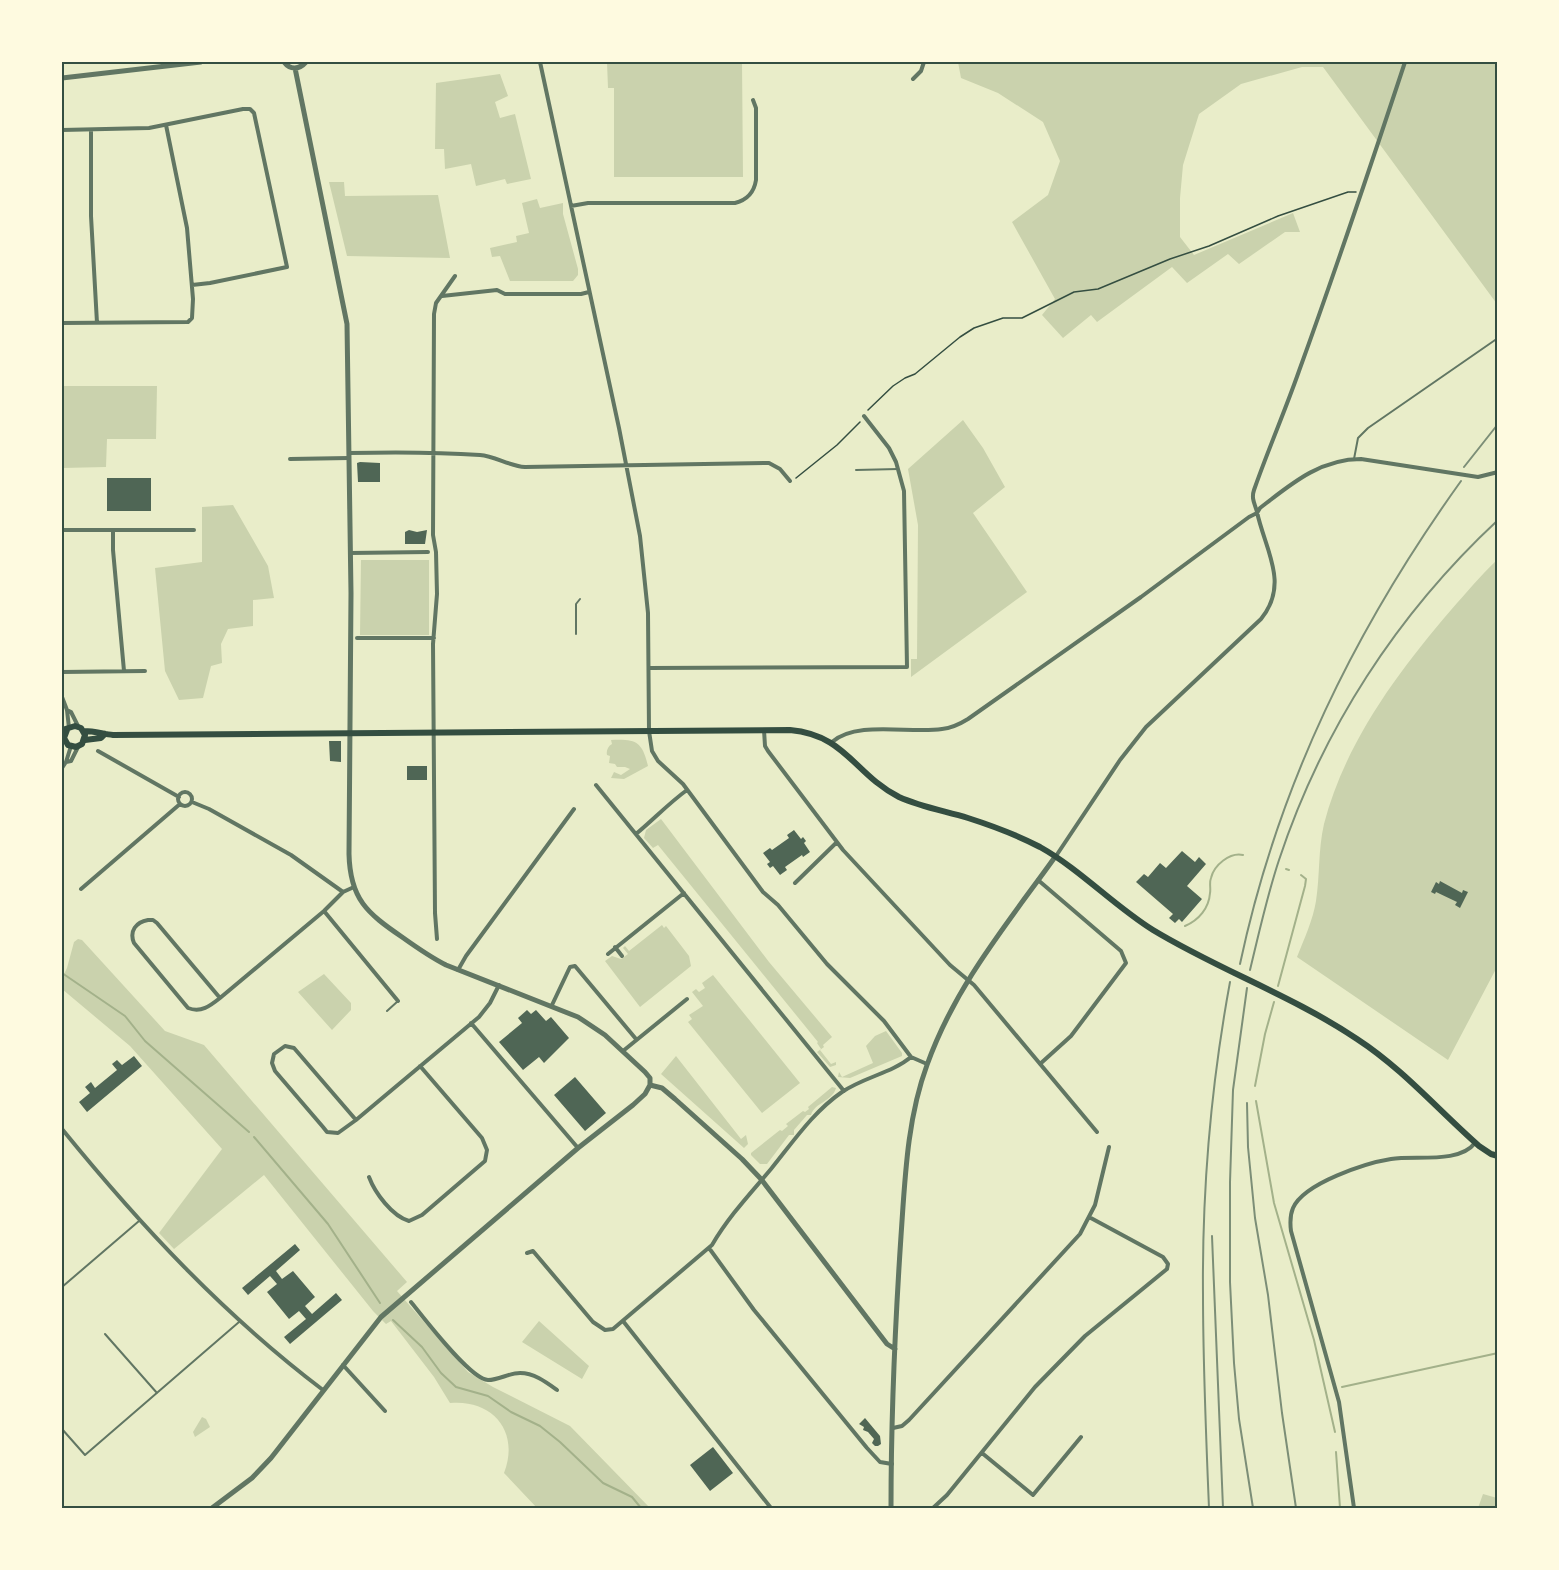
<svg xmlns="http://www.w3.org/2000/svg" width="1559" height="1570" font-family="Commissioner,sans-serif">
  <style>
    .green { fill: #cad2ad }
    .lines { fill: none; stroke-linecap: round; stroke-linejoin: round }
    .stream { stroke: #a3b18a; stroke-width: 2 }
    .building { fill: #4f6655 }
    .path { stroke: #344e41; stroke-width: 1.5 }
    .service { stroke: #617663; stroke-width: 2 }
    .minor { stroke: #617663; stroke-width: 4 }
    .tertiary { stroke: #617663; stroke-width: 5 }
    .secondary { stroke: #344e41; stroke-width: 6 }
    .rail { stroke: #7c8e77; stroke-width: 2 }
    .neatline { fill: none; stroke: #344e41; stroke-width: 2 }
  </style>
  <rect width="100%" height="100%" fill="#e9edc9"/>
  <path class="green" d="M607 62H742L743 177H614V88H608Z
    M958 62H1497V304L1323 67H1302L1241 84 1199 114 1183 165 1180 198V237L1194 255 1293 213 1300 232H1285L1239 264 1228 254 1187 283 1172 267 1097 322 1091 315 1063 338 1042 315 1055 299 1012 222 1048 195 1060 161 1043 122 998 93 961 78Z
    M500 74 508 96 495 102 500 118 515 114 531 179 507 184 505 179 476 186 471 164 445 169 444 149H435L436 83Z
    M329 182H344L345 196 438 195 450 258 347 256Z
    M537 199 540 208 563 203V214L578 269V275L573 281H510L500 256 492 257 490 248 517 242 516 236 529 233 522 203Z
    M62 386H157L156 439H107L106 467 62 468Z
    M963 420 983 448 1005 487 973 513 1027 592 911 677V659H917L918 525 908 469Z
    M233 505 268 566 274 598 253 600V626L228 629 221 644 222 663 211 666 203 698 179 700 165 671 155 568 202 562V507Z
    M361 560H429V635H360Z
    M1497 560V967L1448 1060 1297 957C1304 939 1313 920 1316 901 1320 876 1318 850 1324 824 1345 743 1397 673 1451 610 1466 593 1481 575 1497 560Z
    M611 740C636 739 642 741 648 766L624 779 611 778 614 772 621 775 630 769 625 767H617L615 764 609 763 610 756 607 755C606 751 608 746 612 744Z
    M661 819 769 962 832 1037 823 1045 824 1047 820 1050 831 1064 836 1062V1065L830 1067 817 1052 821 1049 817 1043 818 1042 658 845 653 848 644 838 646 830Z
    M662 925 664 928 666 926 689 956 691 966 640 1007 605 961 612 956 621 959 628 954 623 948 625 946 629 951Z
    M78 939 82 940 165 1031 204 1045 407 1282 397 1291 468 1372 493 1387 570 1426 650 1508H537L504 1473C520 1432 493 1399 450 1403L434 1377 391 1321 386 1324 373 1311 264 1175 174 1249 159 1233 222 1149 130 1046 62 989V978L67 968 74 942Z
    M324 974 351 1003V1010L332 1030 298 992Z
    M713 975 800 1083 762 1113 688 1022 692 1019 689 1015 703 1006 692 992 696 989 699 992 705 988 702 983Z
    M886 1031 902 1053V1056L850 1078 838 1077 839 1072 842 1077 873 1063 866 1046 875 1036Z
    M676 1056 741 1139 746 1135 748 1144 744 1148 661 1074Z
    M832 1087 836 1088C832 1102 815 1102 811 1115H807L794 1130V1135H789L767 1164H760L751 1155V1153L780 1130 782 1131 788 1126 786 1124 803 1111 805 1112 809 1109 808 1107Z
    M539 1321 589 1366 582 1379 522 1342Z
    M202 1417 206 1419 210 1427 195 1437 193 1432Z
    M1483 1494 1497 1498V1508H1478Z"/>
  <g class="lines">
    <path class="stream" d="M1286 869 1289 870
      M1185 926C1199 920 1209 908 1210 893 1211 888 1209 883 1211 878 1214 865 1230 852 1243 855
      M62 973 125 1016 145 1041 249 1132
      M1278 986 1305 886 1306 879 1301 875
      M1255 1086 1265 1034 1274 1002
      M1256 1101 1274 1203 1314 1340 1335 1432
      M254 1137 328 1224 380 1303
      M393 1320 422 1347 441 1373 456 1387 488 1396 511 1412 540 1426 560 1442 603 1483 632 1497 641 1508
      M1342 1387 1498 1353
      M1336 1452 1340 1508"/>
  </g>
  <path class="building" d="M360 462 380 463V482H358L357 463Z
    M107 478H151V511H107Z
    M409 530 417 532 427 530 425 544H405V532Z
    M329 741H341V762L330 761Z
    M407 766H427V780H407Z
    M794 830 801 839 803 837 806 841 804 843 810 852 803 857 802 855 785 867 787 870 780 875 773 866 770 868 767 864 770 862 763 853 770 848 772 850 789 838 787 835Z
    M1182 851 1195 862 1199 857 1206 864 1187 886 1202 899 1182 922 1179 919 1175 923 1169 918 1173 914 1136 882 1144 874 1148 877 1160 863 1166 868Z
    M1440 881 1462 893 1463 890 1468 892 1460 908 1455 905 1457 902 1436 892 1435 894 1431 892 1436 882 1439 884Z
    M527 1010 531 1014 536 1010 546 1021 551 1017 569 1038 544 1063 539 1057 523 1070 499 1042 522 1023 518 1018Z
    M134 1056 142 1066 87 1112 79 1102 90 1093 85 1087 91 1082 95 1088 117 1070 112 1064 117 1060 122 1065Z
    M575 1077 606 1113 585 1131 554 1095Z
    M295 1244 300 1250 276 1271 282 1279 293 1271 315 1297 305 1306 312 1314 336 1293 342 1300 290 1344 284 1337 306 1319 299 1311 289 1319 267 1292 277 1284 270 1276 248 1295 242 1288Z
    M865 1418 880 1436 881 1444 878 1446H875L872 1443 874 1439 868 1432 863 1430 864 1427 859 1424Z
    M713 1447 733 1473 710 1491 690 1465Z"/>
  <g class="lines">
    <path class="path" d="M868 410 893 386 905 378 915 374 960 337 974 328 1003 318H1022L1074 292 1098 289 1170 259 1209 246 1278 216 1348 192H1356
      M796 478 837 445 860 422"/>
    <path class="service" d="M1354 459 1358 438 1368 428 1498 338
      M856 470 898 469
      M576 634V604L580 599
      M387 1011 398 1001
      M62 1287 139 1221
      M105 1334 157 1393
      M62 1429 85 1455 239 1322"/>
    <path class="minor" d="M540 62 619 428 640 536 648 613 649 731 652 751 658 761 683 784 763 892 778 905 827 964 884 1021 911 1057 927 1064
      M913 79 921 71 924 62
      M62 130 149 128 243 109H250L254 113 287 267 210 283 192 285
      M91 130V216L97 323
      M571 206 588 203H735C747 200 754 193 756 180V108L753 100
      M442 296 497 290 505 294H581L589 292
      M62 323 188 322 192 318 193 299 187 228 166 125
      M349 453C393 452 437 452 480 455 495 456 509 466 525 467L769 463 780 469 790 481
      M290 459 349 458
      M62 530H194
      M113 530V550L124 671
      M350 553 428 552
      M357 638H434
      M649 668 907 667 904 491 896 462 889 448 864 416
      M62 672 145 671
      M62 697 67 710 69 728
      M67 710 71 712 78 726
      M764 730 765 746 768 751 843 850 950 965 974 985 1097 1132
      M832 742C857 720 910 734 942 729 952 728 960 724 968 719L1141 597 1249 517 1257 513 1260 508C1291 484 1320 459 1361 459L1478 477 1498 472
      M98 751 179 797
      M66 762 71 746
      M62 768 66 762 71 761 78 747
      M596 785 844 1091
      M178 799a7 7 0 1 1 14 0a7 7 0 1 1-14 0Z
      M192 802 209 809 291 855 343 892
      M636 834C654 819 669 803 687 790
      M1056 856 1120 760 1146 727 1261 619C1290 583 1265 550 1257 512 1255 504 1251 499 1254 490 1268 450 1285 411 1299 371 1336 269 1371 165 1405 62
      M1038 880 1121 951 1126 963 1071 1036 1040 1064
      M795 883 836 843
      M81 889 180 804
      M324 911 398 1001
      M148 920H153L157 923 220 998C210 1006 201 1013 188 1008L134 943C129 931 136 922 148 920Z
      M437 939 435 913 433 644 437 594 436 552 433 535 434 314 436 303 455 276
      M615 947 622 956
      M608 954 684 893
      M458 970 466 956 574 809
      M220 998 324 911 343 892 354 887
      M552 1005 570 967 575 966 636 1039
      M471 1023 578 1148
      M623 1051 687 999
      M356 1120 294 1048 285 1046 274 1054 272 1063 275 1071 323 1127 327 1132 338 1133 356 1120 479 1017 490 1003 499 985
      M62 1129C141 1226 223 1314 323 1390
      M369 1177C375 1193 392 1216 409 1221L422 1215 485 1161 487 1150 482 1138 420 1066
      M709 1248 754 1310 867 1448 880 1462 892 1464
      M527 1253 533 1251 593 1322 605 1330 613 1329 712 1245C729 1216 750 1194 771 1169 793 1142 813 1112 842 1092 864 1077 892 1073 911 1057
      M411 1302C424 1318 470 1379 488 1380 499 1380 509 1373 520 1373 534 1373 546 1382 557 1390
      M623 1321 771 1508
      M343 1365 385 1411
      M893 1428 902 1426 909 1420 1080 1234 1095 1205 1109 1147
      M982 1453 1033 1495 1081 1437
      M933 1508 947 1495 1035 1387 1085 1336 1167 1269 1168 1264 1163 1257 1089 1217
      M1354 1508 1339 1402 1291 1231C1290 1223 1290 1215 1293 1208 1304 1183 1366 1163 1391 1159 1415 1155 1459 1164 1475 1143"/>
    <path class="tertiary" d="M284 62C290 70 299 70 306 62
      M295 68 347 324 351 593 349 854C350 899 367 913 402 937 416 947 430 957 446 965L578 1017 605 1035 645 1072 650 1078V1085
      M62 78 201 62
      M650 1085 662 1088 675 1099 742 1159 761 1179 887 1344 895 1349
      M212 1508 252 1478 271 1458 381 1317 578 1148 633 1105 645 1094 650 1085
      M891 1508C891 1418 895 1326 901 1236 905 1179 907 1119 927 1065 955 986 1007 924 1055 857"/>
    <path class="secondary" d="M62 730 75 726 81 728 85 735 82 744 76 747 68 745 64 738 67 730
      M84 731C95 731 103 734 113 735L790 730C846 735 854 774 899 797 921 807 945 811 968 818 993 826 1017 835 1040 847 1081 870 1113 905 1153 930 1219 970 1293 996 1357 1039 1403 1069 1438 1110 1479 1146L1491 1154 1498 1156
      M85 740 101 738 105 734"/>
    <path class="rail" d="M1464 467 1498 424
      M1240 964C1278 785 1355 629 1461 481
      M1250 970C1259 933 1267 896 1279 860 1322 730 1397 614 1498 520
      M1247 988 1233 1090 1230 1182V1282L1234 1363 1239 1419 1253 1508
      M1247 1103 1248 1147 1255 1218 1268 1295 1282 1413 1296 1508
      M1212 1236 1223 1508
      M1209 1508C1206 1437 1203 1366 1203 1295 1202 1190 1211 1085 1230 982"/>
  </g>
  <rect width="1559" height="1570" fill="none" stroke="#fefae0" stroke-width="126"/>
  <rect x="63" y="63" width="1433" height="1444" class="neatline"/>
</svg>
